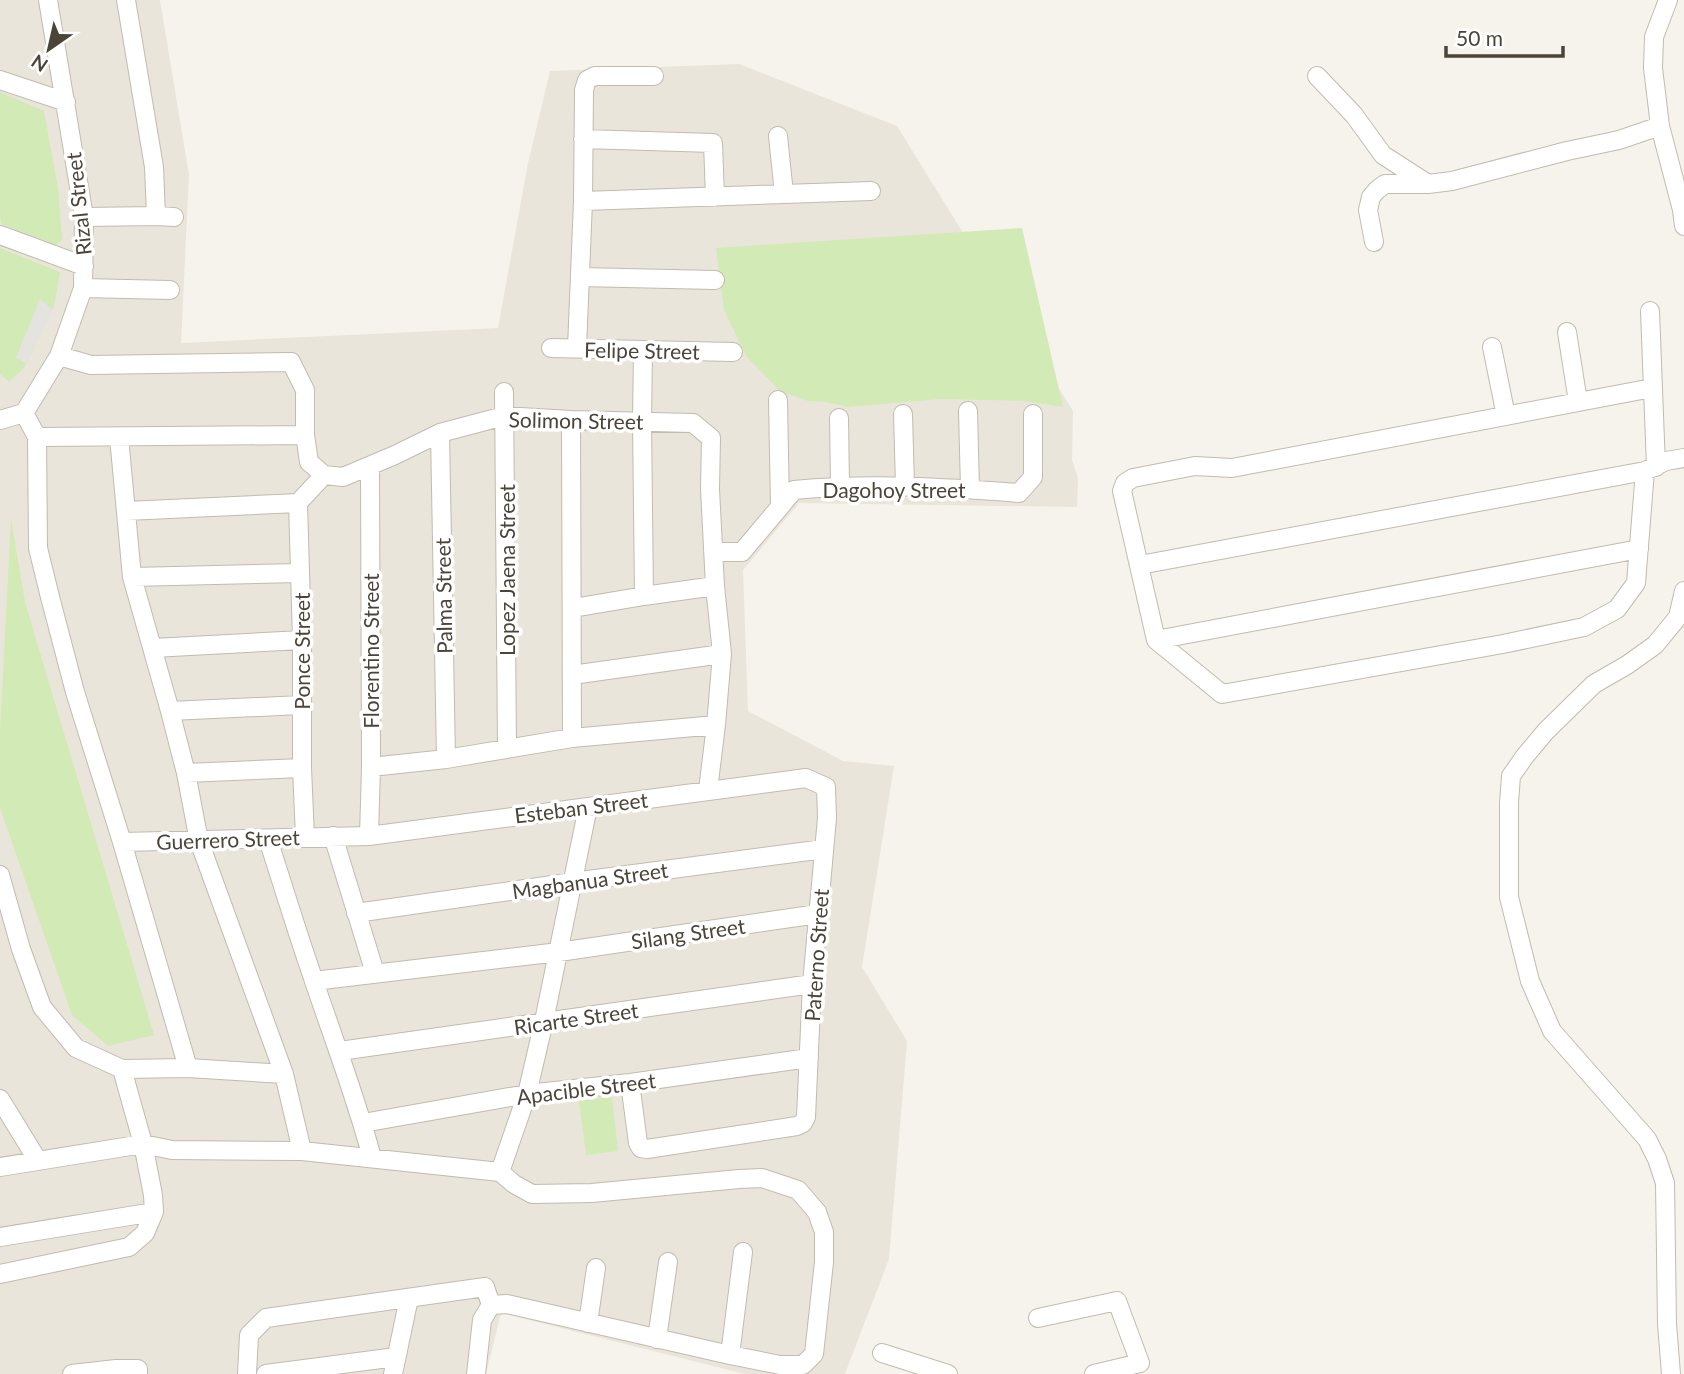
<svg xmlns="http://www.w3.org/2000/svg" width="1684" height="1374" font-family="Lato,sans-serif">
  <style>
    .residential { fill: #eae5da }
    .green { fill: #d2eab5 }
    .parking { fill: #e5e3e0 }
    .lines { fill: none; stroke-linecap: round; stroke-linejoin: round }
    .street-casing { stroke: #c2bbae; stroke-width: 20 }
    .street { stroke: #fff; stroke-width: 18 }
    .labels { text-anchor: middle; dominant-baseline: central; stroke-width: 7; stroke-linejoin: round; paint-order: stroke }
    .street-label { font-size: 21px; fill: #4b4439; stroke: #fff }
  </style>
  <rect width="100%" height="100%" fill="#f6f3ec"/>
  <path class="residential" d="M0 0H160L189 175 181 343 498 328 528 163 550 71 739 64 897 126 1073 411 1072 460 1078 478 1077 507 799 503 743 570 748 711 843 761 894 766 862 967 907 1041 889 1259 845 1374H745L501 1313 486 1374H0Z"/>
  <path class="green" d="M0 92 44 111 58 188 62 240 55 245 1 224 0 214Z
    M1022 228 1063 407 1025 401 941 399 848 407 826 402 808 401 780 391 746 356 724 310 716 248Z
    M0 248 60 272 54 307 24 368 9 382 0 374Z
    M11 519 25 602 154 1035 108 1046 72 1015 0 808V733Z
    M612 1097 618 1151 586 1155 579 1100Z"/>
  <path class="parking" d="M40 299 53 310 26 363 16 358Z"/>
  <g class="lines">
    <defs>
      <path id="street" d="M126 0 154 167 156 216
        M1668 0 1654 37 1653 68 1660 126 1682 210 1684 226
        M1317 76 1354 115 1383 155 1428 184
        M0 80 66 102
        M778 136 784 194
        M583 139 713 143 715 197
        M583 201 871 191
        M84 217 156 216 174 217
        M0 235 84 266
        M1374 242 1368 210 1371 197 1377 190 1385 184H1428L1452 181 1567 151 1619 140 1660 126
        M580 277 715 280
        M83 288 170 290
        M1650 311 1656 467
        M1567 332 1578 402
        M1492 347 1506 416
        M551 348 733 352
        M577 348 583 201 584 90 587 80 595 76H654
        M643 350 642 421 644 596
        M59 356 91 365 291 362 305 390V435L309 462 324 475 343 477 395 455 440 433 504 416 571 420 693 423 711 438 710 489 715 586 722 654 716 725 708 790
        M504 392 507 748
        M778 400 780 507
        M968 411 970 489
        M24 413 37 437 38 548 50 597 75 692 122 842 188 1068
        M903 414 905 486
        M839 418 840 486
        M0 420 24 413 59 356 83 288 84 217 48 0
        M571 420 572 738
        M440 433 446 759
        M37 437 305 435
        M119 437 132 577 170 711 186 773 199 841 284 1074 302 1151
        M1645 471 1636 583 1617 609 1584 627 1503 644 1222 694 1156 640 1122 491 1125 483 1133 478 1195 466 1232 468 1652 388
        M126 511 298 503
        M713 552H742L794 490C869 483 944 487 1019 493L1033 477V414
        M1140 565 1645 471 1666 461 1684 458
        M132 577 300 573
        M573 608 644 596 715 586
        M1156 640 1639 549
        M153 648 302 640
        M572 675 722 654
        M170 711 301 705
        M371 767 446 759 572 738 716 725
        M186 773 302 768
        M333 836 375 973
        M369 836 371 767 370 466
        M305 837 302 768V640L298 503 324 475
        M268 839C283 886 297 932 313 978 333 1038 356 1097 372 1158
        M122 842 369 836 806 778 826 787 827 818 812 984 806 1117 803 1123 797 1126 647 1149 641 1148 638 1143 630 1083
        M0 875 21 949 42 1007 76 1048 122 1069 188 1068 284 1074
        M356 913 573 882 824 849
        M314 981 559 952 818 914
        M340 1051 812 984
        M0 1099 38 1161
        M363 1123 527 1094 630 1083 809 1058
        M0 1167 143 1144 172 1150 302 1151 500 1172 514 1184 532 1194 592 1193 739 1179 762 1178 798 1190 817 1212 824 1232V1262L814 1354 803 1365H780L730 1355 507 1304 491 1305 482 1320 476 1374
        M500 1172 527 1094 544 1021 588 807
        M0 1237 154 1212
        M0 1274 129 1247 145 1233 154 1212 153 1195 143 1144 122 1069
        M1038 1318 1117 1301 1140 1363 1094 1374
        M588 1323 596 1268
        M657 1339 668 1262
        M882 1353 948 1374
        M730 1355 743 1252
        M72 1374 116 1369H138V1374
        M247 1374 249 1335 266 1318 485 1287 491 1305
        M266 1374 396 1357
        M393 1374 409 1298
        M1671 1374 1667 1324 1665 1183 1657 1159 1647 1139 1552 1031 1530 981 1509 897V803L1511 776 1525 756 1546 731 1594 684 1627 665 1655 645 1678 617 1684 591"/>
    </defs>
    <use href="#street" class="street-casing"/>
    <use href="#street" class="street"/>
  </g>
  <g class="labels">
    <g class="street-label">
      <text transform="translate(78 204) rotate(-96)">Rizal Street</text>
      <text transform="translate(642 350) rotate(1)">Felipe Street</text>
      <text transform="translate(576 420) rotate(1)">Solimon Street</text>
      <text x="894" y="489">Dagohoy Street</text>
      <text transform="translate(506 570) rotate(-90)">Lopez Jaena Street</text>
      <text transform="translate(443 596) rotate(-91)">Palma Street</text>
      <text transform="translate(301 651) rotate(-90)">Ponce Street</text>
      <text transform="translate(370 651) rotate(-90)">Florentino Street</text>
      <text transform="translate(581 807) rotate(-7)">Esteban Street</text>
      <text transform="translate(228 839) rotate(-2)">Guerrero Street</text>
      <text transform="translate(590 880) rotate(-8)">Magbanua Street</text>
      <text transform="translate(688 933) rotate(-8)">Silang Street</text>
      <text transform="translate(816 955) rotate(-86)">Paterno Street</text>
      <text transform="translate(576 1018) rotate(-8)">Ricarte Street</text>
      <text transform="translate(586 1088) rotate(-7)">Apacible Street</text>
    </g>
  </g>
  <g transform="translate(49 49) rotate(214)" stroke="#ffffff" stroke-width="5" paint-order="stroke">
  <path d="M0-5L12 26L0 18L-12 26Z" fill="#4b4439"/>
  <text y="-10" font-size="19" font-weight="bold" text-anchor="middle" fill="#4b4439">N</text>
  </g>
  <path d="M1446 46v10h117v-10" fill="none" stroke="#4b4439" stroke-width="3.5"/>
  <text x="1456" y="46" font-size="21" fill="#4b4439" stroke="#ffffff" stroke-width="5" paint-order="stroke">50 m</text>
</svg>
